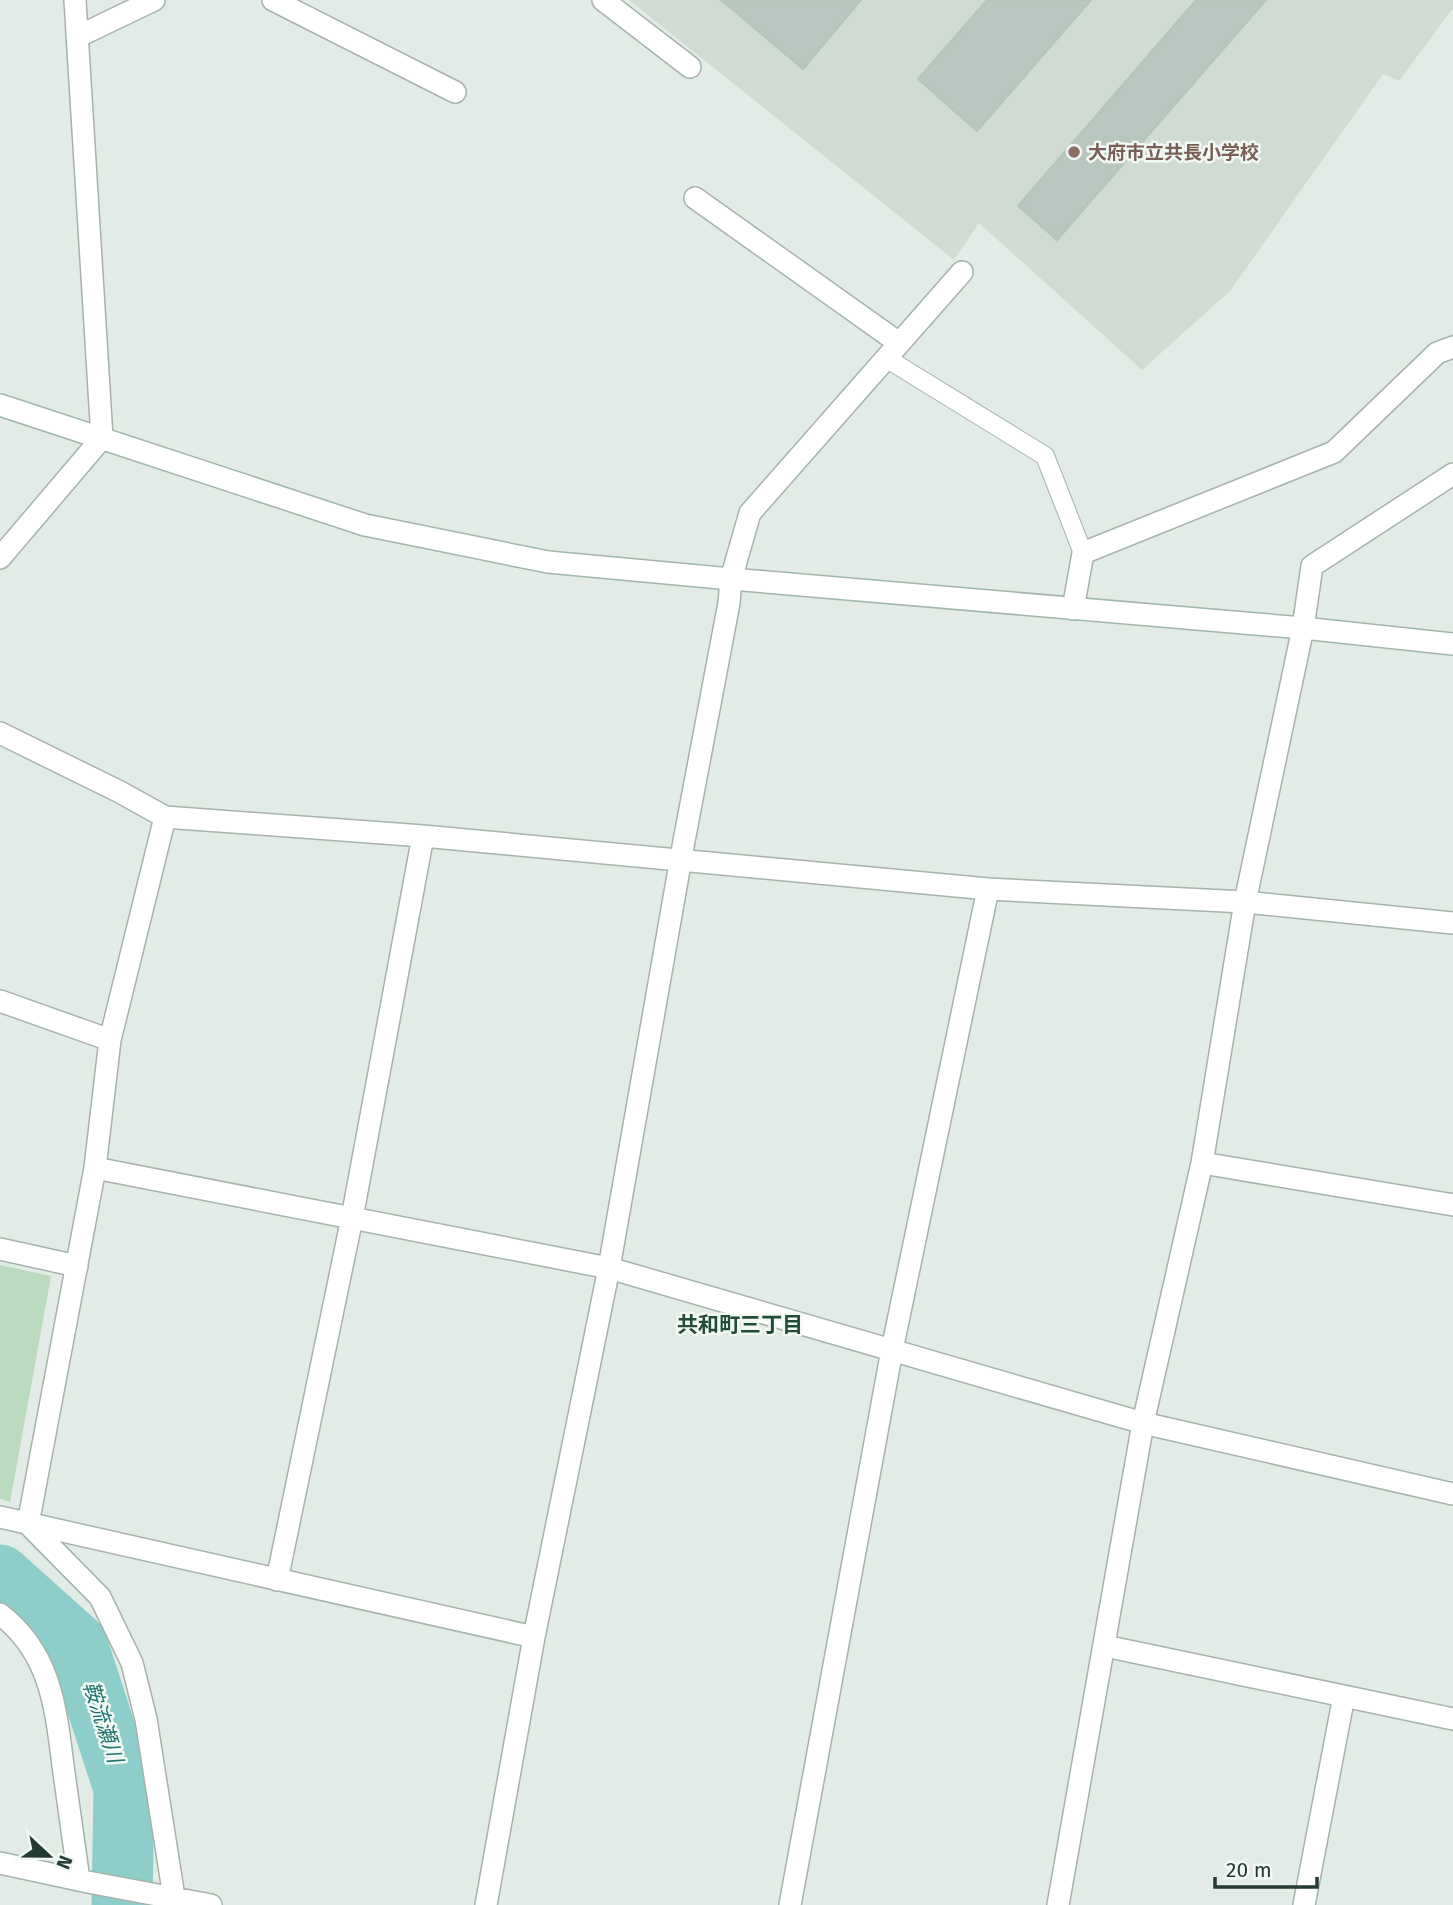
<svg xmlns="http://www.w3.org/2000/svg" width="1453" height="1905" font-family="'Fira Sans','Noto Sans JP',sans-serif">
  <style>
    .built { fill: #d0dbd4 }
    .green { fill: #bcdbbe }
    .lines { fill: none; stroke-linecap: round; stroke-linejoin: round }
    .river { stroke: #8dcdca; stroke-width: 61 }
    .building { fill: #b7c6be; stroke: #b5c5bb; stroke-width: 2 }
    .lane-casing { stroke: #a5b3ab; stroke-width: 20 }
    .street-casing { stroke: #a5b3ab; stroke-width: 24 }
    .secondary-casing { stroke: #a1b6ab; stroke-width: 24 }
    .lane { stroke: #fff; stroke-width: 18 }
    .street { stroke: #fff; stroke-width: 21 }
    .secondary { stroke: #fff; stroke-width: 21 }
    .education-dot { fill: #8d6e63; stroke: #f2f8f4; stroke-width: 2.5 }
    .labels { text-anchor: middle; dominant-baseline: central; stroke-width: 5; stroke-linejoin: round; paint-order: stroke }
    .education-label { font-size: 19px; font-weight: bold; fill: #785e54; stroke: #f2f8f4; text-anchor: start }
    .neighbourhood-label { font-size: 21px; font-weight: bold; fill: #204c39; stroke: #f2f8f4 }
    .water-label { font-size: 21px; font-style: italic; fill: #207471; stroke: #f2f8f4 }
  </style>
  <rect width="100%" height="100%" fill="#e2ebe5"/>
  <path class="built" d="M629 0H1453V8L1399 81 1383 74 1230 291 1142 370 979 223 954 260Z"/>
  <path class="green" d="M0 1265 51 1276 10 1502 0 1499Z"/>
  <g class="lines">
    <path class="river" d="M0 1575 77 1644 124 1788 122 1905"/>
  </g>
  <path class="building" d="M721 0H861L803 69Z
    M987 0H1091L977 131 918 79Z
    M1196 0H1266L1057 240 1018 206Z"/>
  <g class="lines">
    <defs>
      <path id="lane" d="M886 358 1045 456 1083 553"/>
      <path id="street" d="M273 0 455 92
        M603 0 690 67
        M79 36 154 0
        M695 198 899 343
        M0 558 102 438 75 0
        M1073 609 1083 553 1334 452 1437 353 1453 347
        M0 733 120 792 165 817 423 836 988 889 1245 902 1453 923
        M0 1001 110 1040
        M1202 1163 1453 1205
        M95 1168 609 1268 1143 1423 1453 1494
        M0 1249 77 1266
        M0 1517 534 1637
        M28 1524 95 1168 110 1040 165 817
        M28 1524 100 1597 132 1663 146 1719 174 1897
        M277 1580 352 1218 423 836
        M0 1614C53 1655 56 1712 64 1773 69 1809 74 1845 79 1880
        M1105 1646 1453 1719
        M0 1863 88 1882 211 1905
        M486 1905 534 1637 609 1268 684 841 729 603 731 579 750 513 962 272
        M790 1905 892 1350 988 889
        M1058 1905 1143 1423 1202 1163 1245 902 1303 628 1312 566 1453 474
        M1304 1905 1344 1696"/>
      <path id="secondary" d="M0 405 365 525 548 562 731 579 1303 628 1453 644"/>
    </defs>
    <use href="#lane" class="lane-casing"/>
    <use href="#street" class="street-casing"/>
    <use href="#secondary" class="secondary-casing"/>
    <use href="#lane" class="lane"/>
    <use href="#street" class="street"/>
    <use href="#secondary" class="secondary"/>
  </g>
  <circle class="education-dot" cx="1074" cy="152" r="7"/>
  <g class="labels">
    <g class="education-label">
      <text x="1088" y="152">大府市立共長小学校</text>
    </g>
    <g class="neighbourhood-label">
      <text x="740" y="1325">共和町三丁目</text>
    </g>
    <g class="water-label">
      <text transform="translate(103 1722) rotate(72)">鞍流瀬川</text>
    </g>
  </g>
  <g transform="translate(49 1856) rotate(112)" stroke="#f2f8f4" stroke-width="5" paint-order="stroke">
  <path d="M0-5L12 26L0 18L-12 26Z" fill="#233b30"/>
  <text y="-10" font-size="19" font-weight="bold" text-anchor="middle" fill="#233b30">N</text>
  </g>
  <path d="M1215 1877v10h102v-10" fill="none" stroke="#233b30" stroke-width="3.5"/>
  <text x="1226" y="1877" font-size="21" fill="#233b30" stroke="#f2f8f4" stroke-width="5" paint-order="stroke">20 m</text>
</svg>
